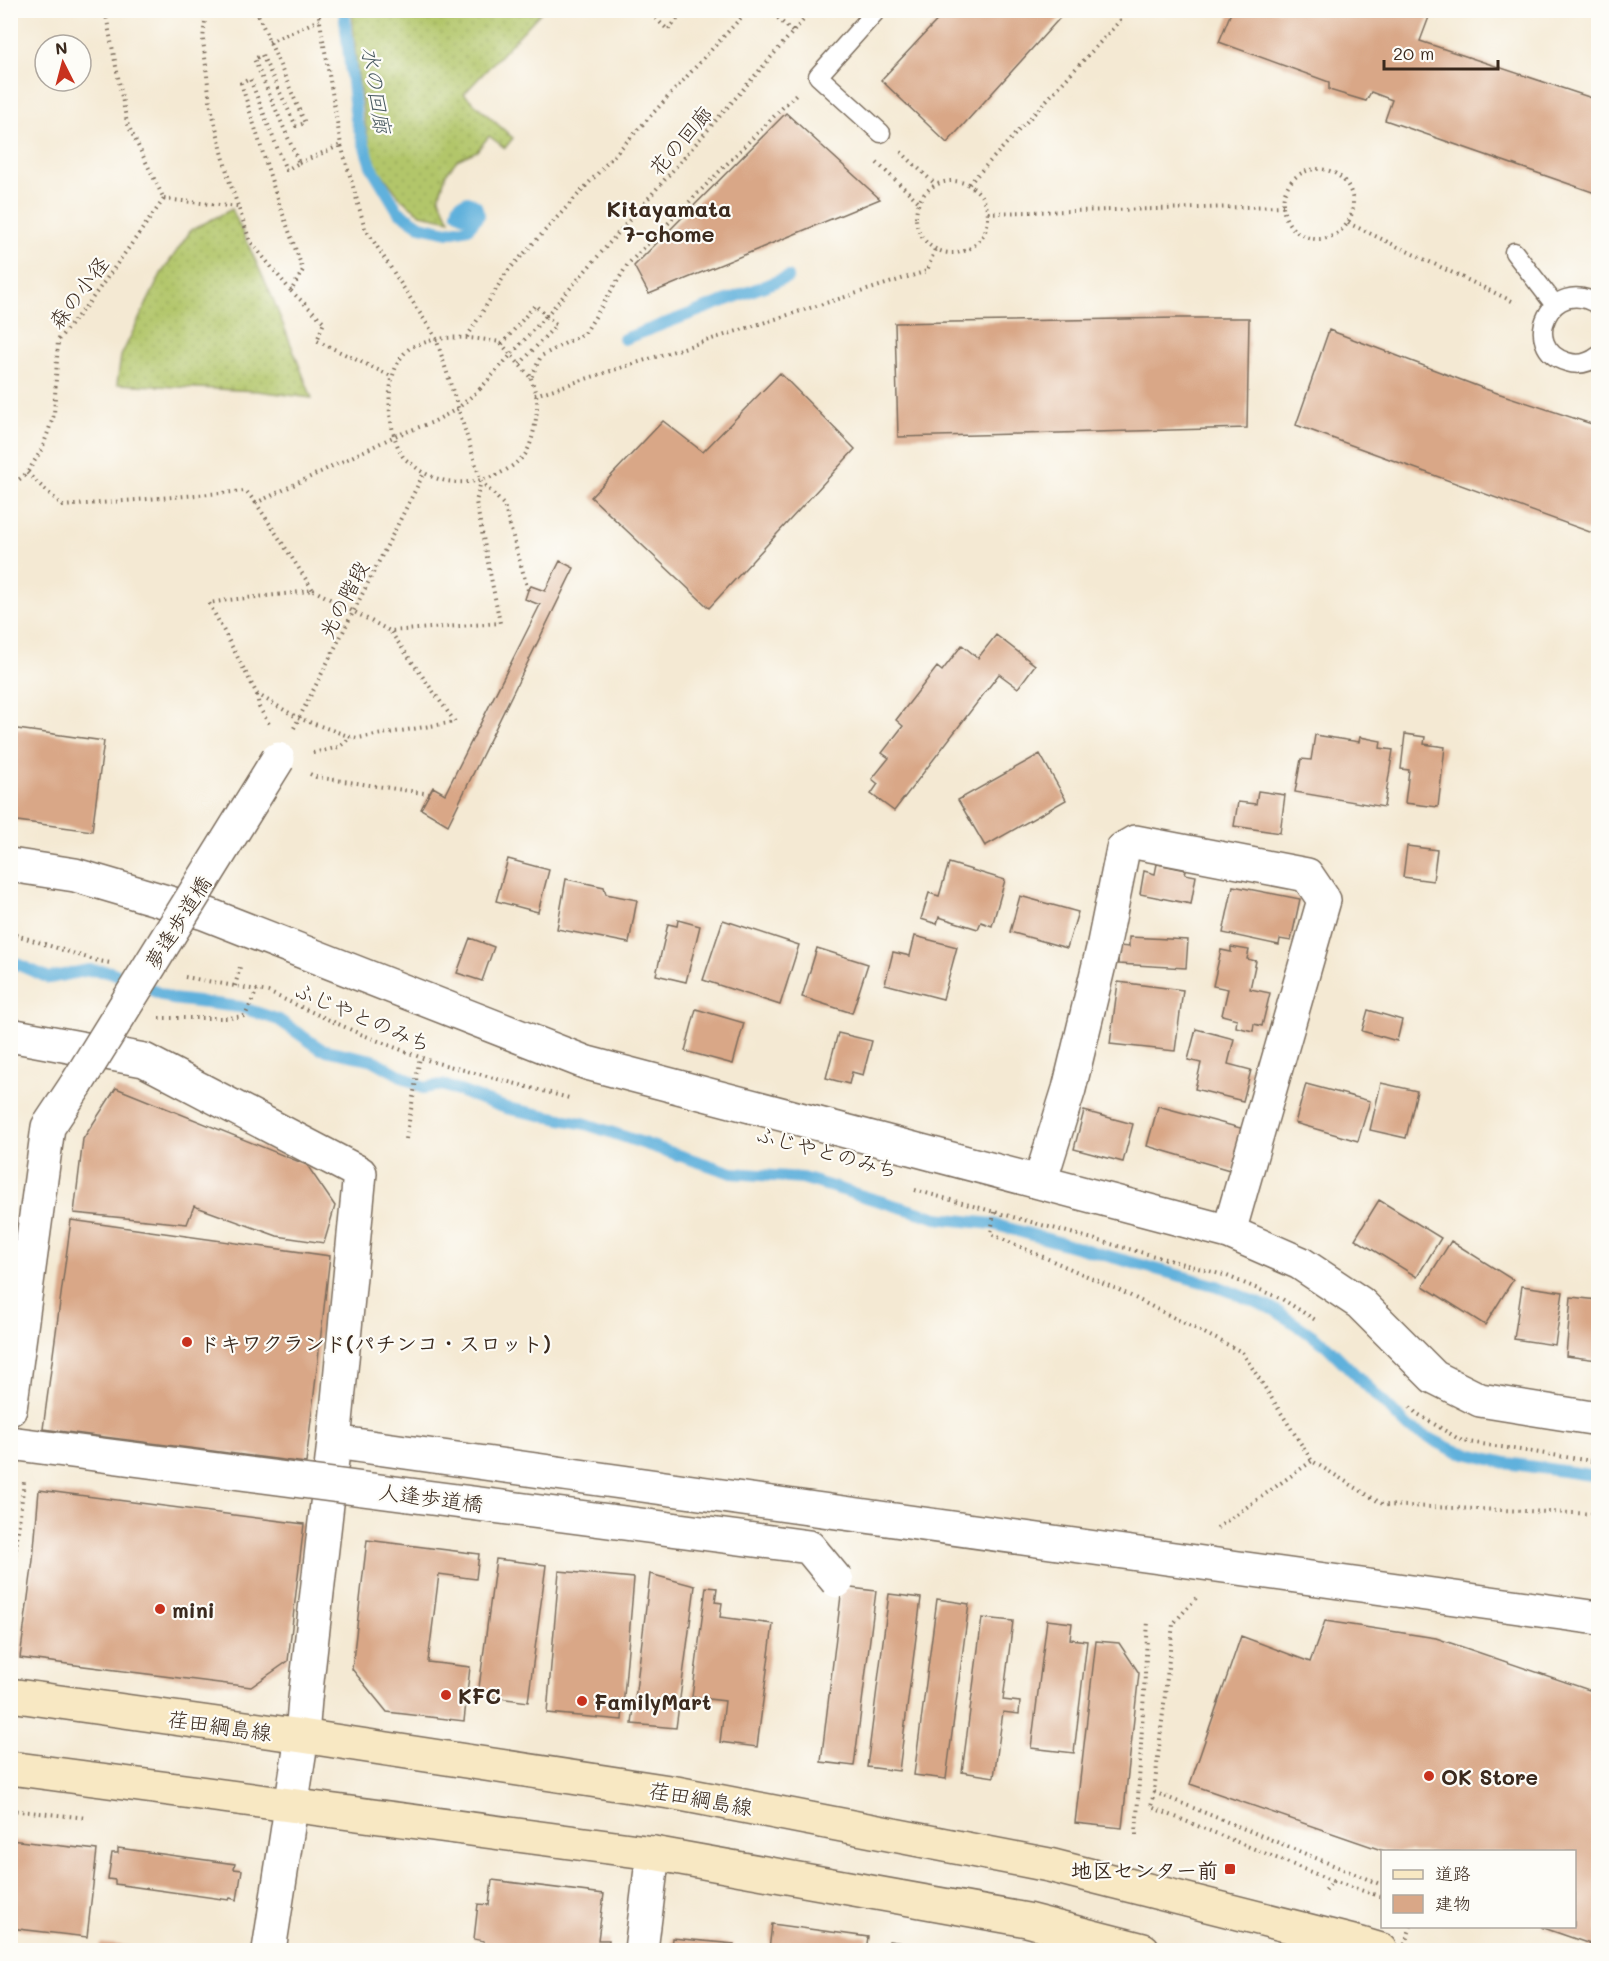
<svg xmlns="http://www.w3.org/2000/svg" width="1609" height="1961" font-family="Mali,'Klee One',sans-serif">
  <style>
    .grass { fill: url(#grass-dots); stroke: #767844; stroke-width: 1.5 }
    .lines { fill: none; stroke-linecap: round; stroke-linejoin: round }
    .stream { stroke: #61b1dc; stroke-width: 12 }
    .building { fill: #d9a787 }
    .lane-casing { stroke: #7c6d5d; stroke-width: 21 }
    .street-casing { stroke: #7c6d5d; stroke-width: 36 }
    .secondary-casing { stroke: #7c6d5d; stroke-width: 36 }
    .path { stroke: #7c6d5d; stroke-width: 4; stroke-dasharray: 1.5 4.5; stroke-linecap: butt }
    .lane { stroke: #fff; stroke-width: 18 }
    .street { stroke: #fff; stroke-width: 33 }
    .secondary { stroke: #f8e8c3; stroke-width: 33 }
    .street-bridge-casing { stroke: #7c6d5d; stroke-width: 36; stroke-linecap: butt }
    .path-bridge { stroke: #7c6d5d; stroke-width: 4; stroke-dasharray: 1.5 4.5; stroke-linecap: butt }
    .street-bridge { stroke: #fff; stroke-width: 33 }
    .poi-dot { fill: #c8321e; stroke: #fdfcf7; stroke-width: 2 }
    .labels { text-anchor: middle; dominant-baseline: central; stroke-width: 4.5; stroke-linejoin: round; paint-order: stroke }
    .street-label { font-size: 21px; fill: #3b2a1e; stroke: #fdfcf7 }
    .poi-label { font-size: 21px; font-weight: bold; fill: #3b2a1e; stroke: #fdfcf7; text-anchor: start }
    .water-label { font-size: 22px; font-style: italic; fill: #485960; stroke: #fdfcf7 }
    .neighbourhood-label { font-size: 22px; font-weight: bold; fill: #3b2a1e; stroke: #fdfcf7 }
  </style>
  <defs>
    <pattern id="grass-dots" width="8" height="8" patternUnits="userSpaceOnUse" patternTransform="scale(1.5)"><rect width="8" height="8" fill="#b2c66a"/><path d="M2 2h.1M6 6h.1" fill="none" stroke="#9aaa5b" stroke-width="1.8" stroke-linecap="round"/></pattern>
  </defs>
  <rect width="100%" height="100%" fill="#fdfcf7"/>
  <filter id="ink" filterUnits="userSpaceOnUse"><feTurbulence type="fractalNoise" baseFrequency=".0167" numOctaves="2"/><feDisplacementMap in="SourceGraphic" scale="12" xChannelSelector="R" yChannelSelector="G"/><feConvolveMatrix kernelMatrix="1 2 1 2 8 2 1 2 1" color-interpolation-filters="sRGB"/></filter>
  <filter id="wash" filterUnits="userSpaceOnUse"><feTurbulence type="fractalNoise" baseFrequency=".008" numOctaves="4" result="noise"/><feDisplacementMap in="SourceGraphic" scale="24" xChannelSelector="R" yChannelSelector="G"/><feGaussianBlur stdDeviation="1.35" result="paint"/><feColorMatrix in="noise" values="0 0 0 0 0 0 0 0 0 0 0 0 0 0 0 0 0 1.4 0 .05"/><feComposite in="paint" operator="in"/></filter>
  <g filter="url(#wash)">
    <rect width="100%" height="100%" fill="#f4e9d3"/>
    <path class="grass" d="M352 11H542L464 94 513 138 505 148 489 136 477 151 457 160 446 174 439 198 450 220 421 214 401 199 373 162 364 119 356 62Z
      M232 209 273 299 312 398 257 391 117 384 121 356 161 274 191 230Z"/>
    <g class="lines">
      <path class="stream" d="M344 10 356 119 371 166 398 211 420 226 448 232 468 228 479 215 476 206 468 201 459 205 457 212 464 216 466 213
        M624 339 788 277
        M10 961 49 978 89 970 111 972 172 999 240 1007 279 1020 321 1049 373 1060 423 1088 443 1085 506 1108 586 1124 732 1173 802 1178 937 1218 993 1224 1217 1286 1275 1310 1326 1345 1409 1428 1453 1450 1506 1463 1598 1476"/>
    </g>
    <g id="blocks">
      <path class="building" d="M947 10H1067L947 143 881 80Z
        M1232 10H1409L1429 17 1420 41 1598 100V194L1385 120 1392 100 1371 92 1366 101 1329 90V82L1219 42Z
        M786 113 880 199 649 294 634 266Z
        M1178 318H1249L1247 428 898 437 895 323Z
        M1329 330 1485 389 1598 426V535L1296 425Z
        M780 373 855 449 709 608 591 497 663 421 703 452Z
        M560 561 574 568 448 825 421 809 433 787 445 794 540 605 525 599 528 590 531 586 545 591Z
        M996 635 1035 665 1018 688 999 674 894 811 871 794 878 784 872 779 889 758 882 753 903 726 896 720 937 667 942 671 962 645 978 658Z
        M10 728 104 741 92 831 10 820Z
        M1405 734 1425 737 1424 744 1445 747 1438 807 1405 803 1409 770 1401 769Z
        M1315 735 1359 742 1360 737 1381 741 1380 748 1393 750 1384 807 1295 792 1301 759 1311 760Z
        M1040 754 1066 800 985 846 958 800Z
        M1258 791 1285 795 1280 833 1234 826 1238 802 1256 804Z
        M1407 846 1437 850 1433 881 1403 877Z
        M508 859 549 870 538 912 496 901Z
        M949 863 1005 880 992 926 981 922 978 929 939 917 937 924 921 919 929 893 939 896Z
        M1157 864 1186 870 1185 874 1196 876 1191 904 1140 894 1144 871 1155 874Z
        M566 879 604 887 606 894 637 900 629 943 557 929Z
        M1233 886 1300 899 1291 941 1280 939 1279 945 1223 933Z
        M1020 896 1078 912 1067 948 1010 932Z
        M678 920 700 926 686 982 656 975 668 924 677 926Z
        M723 920 799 945 780 1005 703 980Z
        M915 936 957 947 943 999 885 984 893 952 910 956Z
        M1129 937 1188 940 1186 968 1118 964 1119 946 1129 947Z
        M470 938 494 947 482 981 457 973Z
        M1231 947 1249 950 1247 959 1256 961 1250 989 1270 993 1262 1026 1254 1024 1253 1031 1236 1027 1237 1019 1222 1015 1228 989 1213 986 1221 950 1231 952Z
        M817 948 868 964 852 1013 802 997Z
        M1118 982 1183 990 1175 1051 1110 1044Z
        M696 1009 744 1023 733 1064 685 1051Z
        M1368 1010 1402 1020 1397 1041 1362 1031Z
        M1196 1029 1234 1039 1228 1064 1251 1070 1243 1101 1195 1089 1201 1063 1188 1060Z
        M838 1033 872 1041 863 1075 852 1072 849 1084 826 1078Z
        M1381 1083 1417 1091 1406 1138 1370 1130Z
        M1306 1084 1370 1101 1358 1141 1295 1123Z
        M116 1088 307 1165 335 1206 324 1243 277 1236 194 1206 187 1224 74 1213 83 1139Z
        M1158 1106 1244 1129 1233 1171 1147 1146Z
        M1084 1111 1133 1124 1123 1162 1074 1149Z
        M1379 1200 1441 1238 1417 1277 1355 1239Z
        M71 1220 330 1256 306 1463 43 1429Z
        M1451 1241 1513 1280 1485 1325 1423 1286Z
        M1522 1286 1563 1292 1555 1345 1514 1339Z
        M1571 1297 1598 1300V1360L1566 1356Z
        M39 1490 304 1524 288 1661 251 1687 20 1658 33 1560Z
        M367 1540 479 1554 476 1579 439 1574 428 1662 470 1667 464 1721 387 1712 352 1669Z
        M496 1559 546 1565 528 1702 478 1695Z
        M559 1571 634 1578 622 1720 547 1713Z
        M650 1574 695 1586 676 1728 632 1724Z
        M706 1587 717 1588 715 1602 722 1603 720 1617 773 1624 757 1747 720 1742 725 1701 692 1697Z
        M842 1587 876 1591 854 1766 821 1762Z
        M889 1594 921 1598 899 1771 867 1767Z
        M937 1599 969 1604 946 1779 914 1775Z
        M982 1618 1013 1621 1003 1700 1020 1702 1019 1714 1003 1712 994 1777 962 1772Z
        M1047 1620 1072 1623 1070 1639 1087 1641 1074 1753 1031 1748Z
        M1325 1621 1436 1638 1598 1693V1950H1588L1590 1944 1541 1927 1574 1926V1852H1387L1190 1784 1241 1636 1310 1662Z
        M1096 1641 1119 1643 1139 1673 1122 1828 1075 1823Z
        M10 1840 97 1850 87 1937 10 1928Z
        M118 1848 235 1864 234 1869 242 1870 237 1900 230 1898 229 1900 115 1884V1880L108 1879 112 1853H118Z
        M492 1880 604 1894 598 1940H609L608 1950H482L484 1941 474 1939 478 1904 489 1905Z
        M772 1924 868 1937 866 1950H769Z
        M672 1938 734 1944V1950H671Z
        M889 1941 916 1945 915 1950H888Z
        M100 1943 155 1949V1950H99Z"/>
    </g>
  </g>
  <g filter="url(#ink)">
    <use href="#blocks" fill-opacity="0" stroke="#7c6d5d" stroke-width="1.5"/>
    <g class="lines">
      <defs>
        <path id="lane" d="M877 10 818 76 881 133
          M1514 252 1555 305
          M1598 305C1552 274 1518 347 1567 362 1579 366 1589 363 1598 356"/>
        <path id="street" d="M10 865 75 875 204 913 587 1063 1229 1232 1300 1263 1360 1303 1434 1377 1480 1400 1598 1419
          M10 1035 144 1060 360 1173 334 1442 305 1699 302 1736 269 1950
          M1040 1182 1069 1089 1103 948 1123 849 1135 842 1307 875 1324 900 1229 1232
          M10 1409 48 1127 76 1085
          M334 1442 1598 1618
          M641 1950 653 1853"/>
        <path id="secondary" d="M10 1695 302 1736 676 1793 1049 1865 1361 1944 1381 1950
          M10 1768 653 1853 1027 1920 1143 1950"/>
      </defs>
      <use href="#lane" class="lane-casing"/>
      <use href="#street" class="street-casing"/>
      <use href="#secondary" class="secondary-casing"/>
      <path class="path" d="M206 10 203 39 210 103 229 180 250 241 291 291 303 270 276 195 241 83 250 79 286 170 299 163 254 59 262 55 296 126 305 123 256 10
        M272 10 273 12 277 10
        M318 10 341 145 365 228 436 338 481 481 504 505 528 590
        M647 10 668 30 681 15 678 10
        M769 10 793 32
        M269 42 319 20
        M901 152 935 184
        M299 163 341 145
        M877 163 918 201
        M1283 204a35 35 0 1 1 70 0a35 35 0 1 1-70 0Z
        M916 217a36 36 0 1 1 72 0a36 36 0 1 1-72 0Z
        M969 184 1130 10
        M164 199 238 207
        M988 213 1283 206
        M1348 223 1516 303
        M291 291 324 322 317 341 393 377
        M546 316 812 10
        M467 337 506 273 748 10
        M502 344 535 305 556 325 520 364
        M531 378C533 385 536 393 537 400 538 413 533 442 526 453 524 457 519 460 516 463 487 487 440 490 412 464 408 461 404 459 402 455 386 427 382 370 410 348 413 346 419 344 423 343 448 334 474 338 500 342L531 378 541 356 585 333 628 264 797 93
        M480 389 457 409 433 422 395 436 256 503 313 590C278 596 244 597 209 603L257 694 298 718 351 737 358 738 455 722 390 631 500 623 476 502 481 481
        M535 395 927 271 935 249
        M27 473 63 506 246 491 256 503
        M10 487 27 473 42 449 54 415 58 340 91 300 164 199 127 123 105 10
        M313 590 390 631
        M257 695 259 707 269 724
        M294 728 423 475
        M313 753 339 747 351 737
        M310 774 316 777 430 794
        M10 933 94 960 110 963
        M185 977 268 992 358 1033 430 1061 569 1098
        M235 986 240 967
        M159 1018H229L245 1016 257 990
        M406 1139 420 1057
        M915 1190 1227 1276 1282 1299 1317 1321
        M994 1212 991 1234 1119 1290 1242 1352 1312 1461 1384 1505 1598 1514
        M1410 1407 1416 1413 1462 1441 1598 1462
        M1217 1528 1312 1461
        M10 1597 24 1482
        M1196 1598 1173 1624 1154 1792 1382 1885
        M1154 1792 1151 1807 1333 1881 1324 1892
        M10 1810 87 1818
        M1136 1835 1148 1620
        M1333 1881 1382 1897"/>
      <use href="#lane" class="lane"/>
      <use href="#street" class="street"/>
      <use href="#secondary" class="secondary"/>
      <defs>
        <path id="street-bridge" d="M76 1085 278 759
          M10 1443 809 1547 837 1581"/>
      </defs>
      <use href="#street-bridge" class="street-bridge-casing"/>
      <path class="path-bridge" d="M480 389 546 316
        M1403 1950 1411 1926"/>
      <use href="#street-bridge" class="street-bridge"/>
    </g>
  </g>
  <g class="poi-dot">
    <circle cx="187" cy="1342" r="6"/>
    <circle cx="160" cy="1609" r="6"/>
    <circle cx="446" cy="1695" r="6"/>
    <circle cx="582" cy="1701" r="6"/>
    <circle cx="1429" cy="1776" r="6"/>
    <rect x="1224" y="1863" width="12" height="12" rx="3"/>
  </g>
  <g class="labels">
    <g class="street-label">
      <text transform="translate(680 140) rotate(-49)">花の回廊</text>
      <text transform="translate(78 292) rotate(-53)">森の小径</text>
      <text transform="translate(343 599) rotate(-63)">光の階段</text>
      <text transform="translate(177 922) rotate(-58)">夢逢歩道橋</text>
      <text transform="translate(363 1016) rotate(23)">ふじやとのみち</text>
      <text transform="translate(827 1151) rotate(15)">ふじやとのみち</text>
      <text transform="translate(431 1497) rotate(7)">人逢歩道橋</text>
      <text transform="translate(220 1725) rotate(8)">荏田綱島線</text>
      <text transform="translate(701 1798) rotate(10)">荏田綱島線</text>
    </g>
    <g class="poi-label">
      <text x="199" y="1342">ドキワクランド(パチンコ・スロット)</text>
      <text x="172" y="1609">mini</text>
      <text x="458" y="1695">KFC</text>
      <text x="594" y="1701">FamilyMart</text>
      <text x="1441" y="1776">OK Store</text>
      <text x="1218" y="1869" text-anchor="end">地区センター前</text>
    </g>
    <g class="water-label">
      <text transform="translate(377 90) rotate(81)">水の回廊</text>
    </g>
    <g class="neighbourhood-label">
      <text x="669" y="208">Kitayamata<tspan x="669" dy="25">7-chome</tspan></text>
    </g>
  </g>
  <rect width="1609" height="1961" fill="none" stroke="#fdfcf7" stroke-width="36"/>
  <rect x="1381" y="1850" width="195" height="78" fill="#fdfcf7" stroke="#afa8a0" stroke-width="1.5"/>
  <rect x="1393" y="1870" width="30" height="9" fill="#f8e8c3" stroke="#afa8a0" stroke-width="1.5"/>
  <text x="1435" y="1880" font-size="18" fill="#3b2a1e">道路</text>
  <rect x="1393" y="1895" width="30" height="18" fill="#d9a787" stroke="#afa8a0" stroke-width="1.5"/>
  <text x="1435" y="1910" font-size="18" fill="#3b2a1e">建物</text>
  <g transform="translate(63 63) rotate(354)"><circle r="28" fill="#fdfcf7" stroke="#afa8a0" stroke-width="1.5"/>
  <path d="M0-4.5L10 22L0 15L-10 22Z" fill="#c8321e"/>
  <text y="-9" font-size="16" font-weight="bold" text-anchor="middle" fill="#3b2a1e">N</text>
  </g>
  <path d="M1384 60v9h114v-9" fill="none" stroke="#3b2a1e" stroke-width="3"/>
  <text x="1393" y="60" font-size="18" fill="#3b2a1e" stroke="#fdfcf7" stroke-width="4.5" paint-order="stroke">20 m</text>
</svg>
